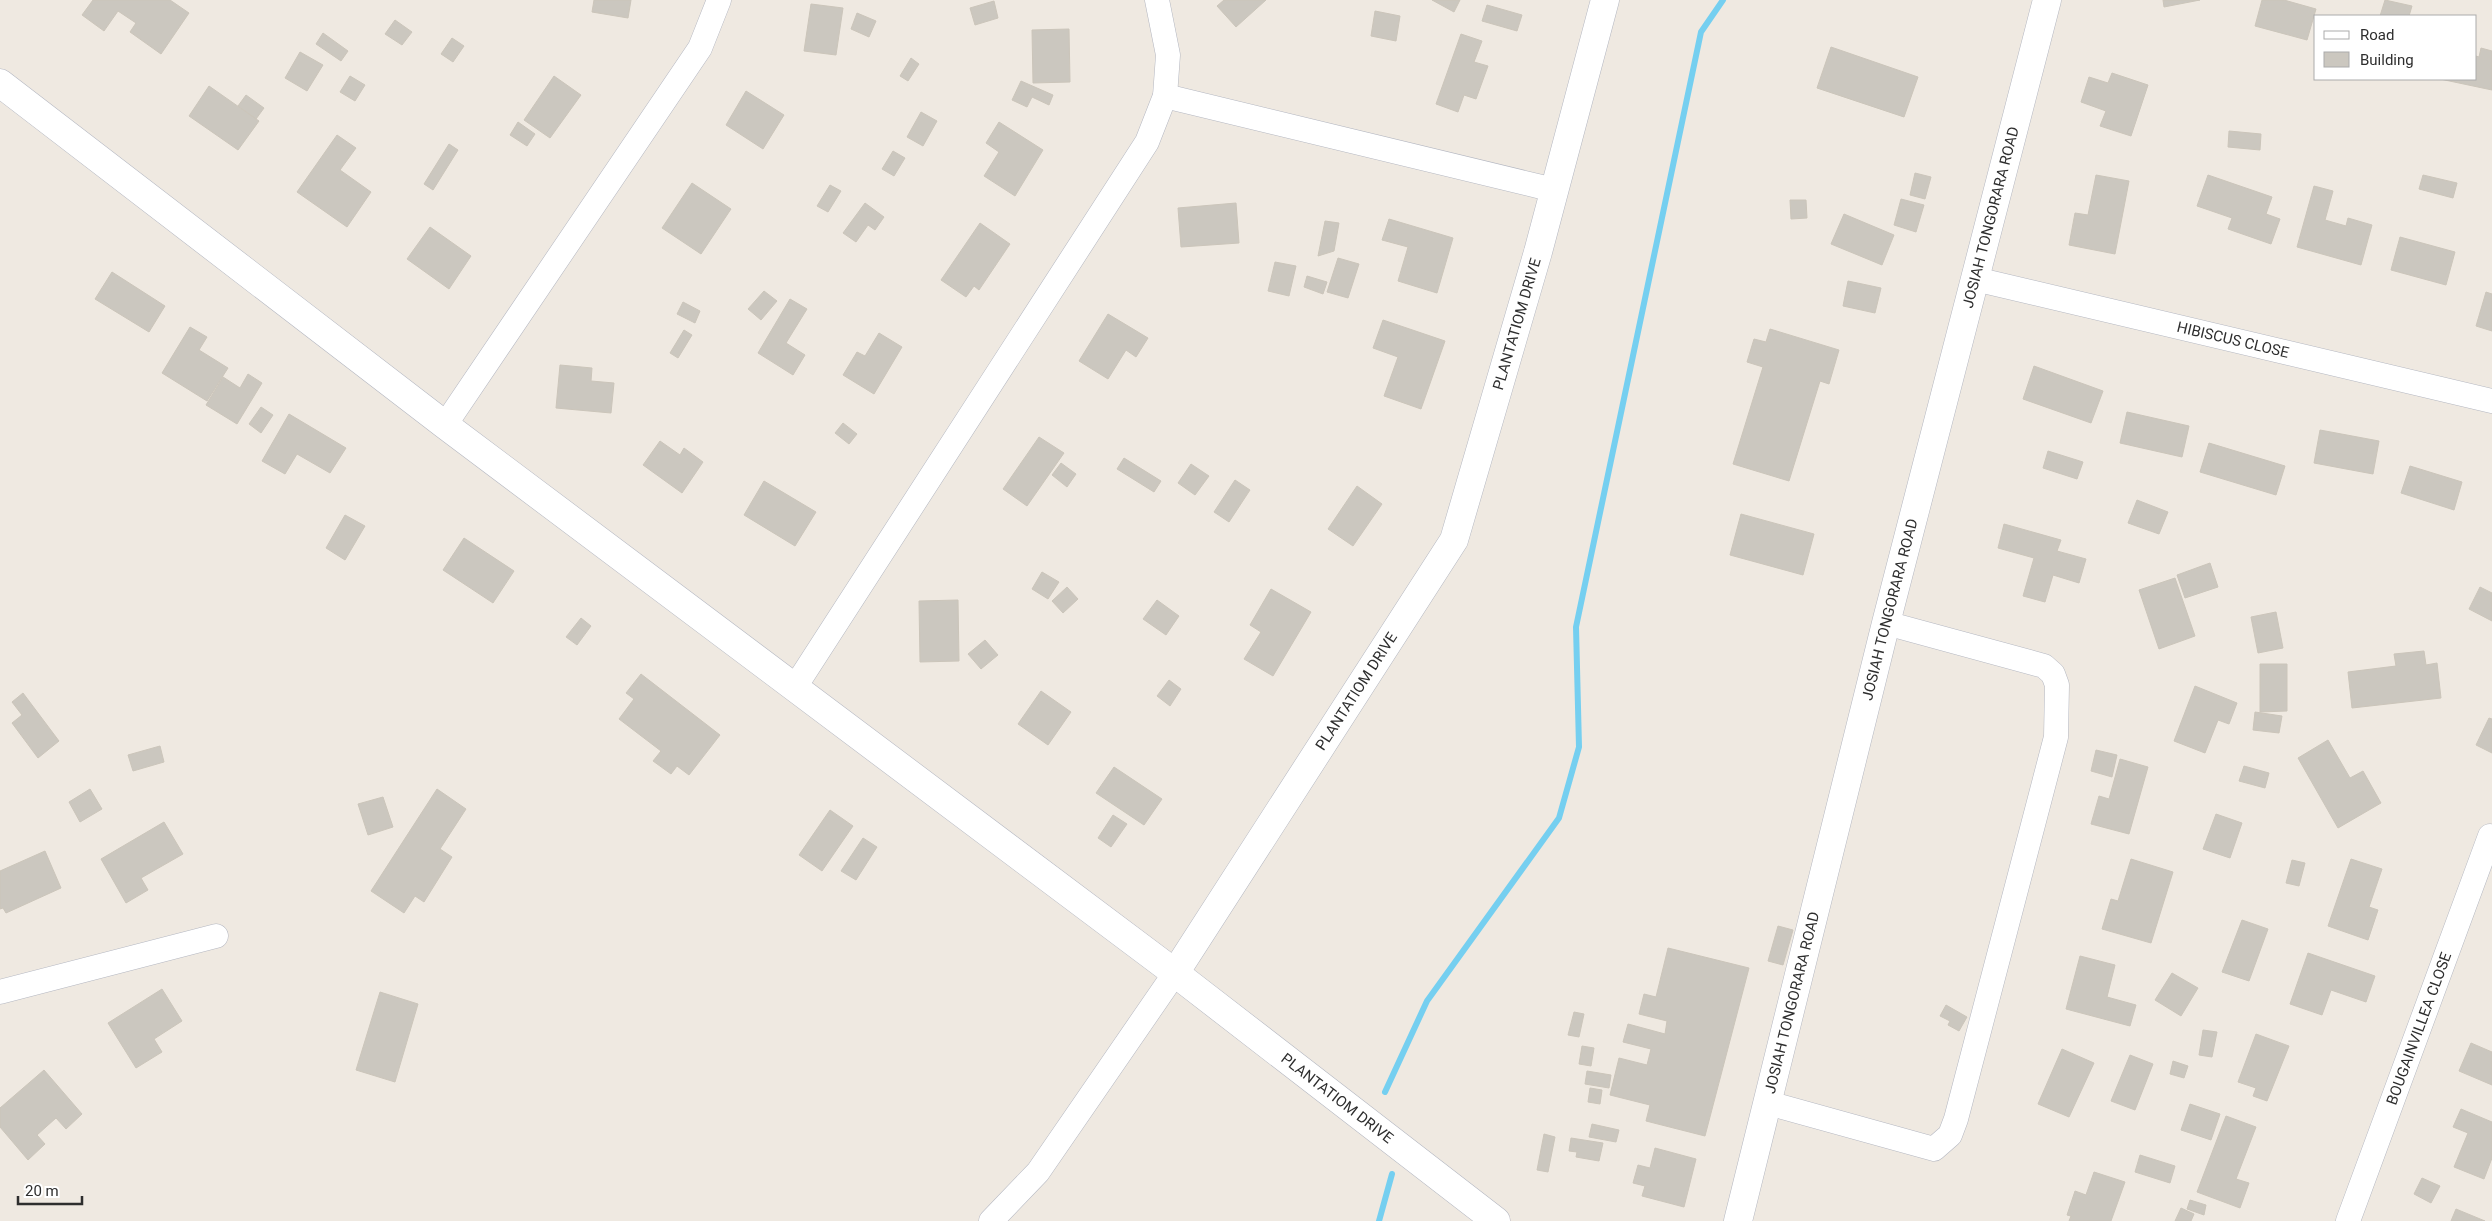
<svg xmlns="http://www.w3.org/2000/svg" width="2492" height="1221" font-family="Roboto,sans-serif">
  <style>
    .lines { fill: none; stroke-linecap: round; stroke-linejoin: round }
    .stream { stroke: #75cff0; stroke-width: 6 }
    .building { fill: #cbc7bf; stroke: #cbc5ba }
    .street-casing { stroke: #b4b7c1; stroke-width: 25 }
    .secondary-casing { stroke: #b4b7c1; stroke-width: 29 }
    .street { stroke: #fff; stroke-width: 24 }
    .secondary { stroke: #fff; stroke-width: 28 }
    .labels { text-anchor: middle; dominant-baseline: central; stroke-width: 4.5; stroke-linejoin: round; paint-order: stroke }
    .street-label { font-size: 15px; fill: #2e2e2e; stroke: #fff }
  </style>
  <rect width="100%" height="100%" fill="#efe9e1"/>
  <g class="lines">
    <path class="stream" d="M1385 1092 1427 1001 1559 818 1579 747 1576 627 1701 32 1723 0
      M1379 1221 1392 1174"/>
  </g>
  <path class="building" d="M93 0H170L189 13 161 54 130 32 136 23 118 11 104 31 82 15Z
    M594 0H631L628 18 592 12Z
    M1224 0H1266L1236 27 1217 6Z
    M1432 0H1460L1454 12Z
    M2163 0H2200L2164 7Z
    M2262 0H2284L2316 9 2307 40 2255 26Z
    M2385 0 2412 6 2409 16H2380Z
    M994 1 998 18 975 25 970 8Z
    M811 4 843 8 836 55 804 51Z
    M1487 5 1522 15 1517 31 1482 21Z
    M1375 11 1400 16 1396 41 1371 36Z
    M857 13 876 21 869 37 851 29Z
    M395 20 412 32 402 45 385 34Z
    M1069 29 1070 82 1033 83 1032 30Z
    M323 33 348 51 341 61 316 44Z
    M1461 34 1482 41 1474 62 1488 66 1476 99 1464 95 1458 112 1436 104Z
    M452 38 464 46 453 62 441 54Z
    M1831 47 1918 77 1904 117 1817 88Z
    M2481 48 2492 51V90L2440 79H2476V56L2479 57Z
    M300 52 323 65 307 91 285 78Z
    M911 58 919 64 908 81 900 76Z
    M2112 73 2148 85 2131 136 2100 126 2106 111 2081 102 2089 77 2108 83Z
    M350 76 365 85 355 101 340 92Z
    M554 76 581 95 550 138 524 120Z
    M1021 81 1053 95 1049 105 1032 97 1027 107 1012 100Z
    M209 86 259 121 238 150 189 116Z
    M746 91 784 115 763 149 726 125Z
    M246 95 264 108 256 119 238 106Z
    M921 112 937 121 923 146 907 137Z
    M518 122 535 134 527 146 510 135Z
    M999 122 1043 150 1015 196 984 176 999 152 986 143Z
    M2229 131 2261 134 2260 150 2228 147Z
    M337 135 356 148 340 170 371 192 347 227 297 192Z
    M449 144 458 150 433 190 424 184Z
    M893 151 905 158 894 176 882 169Z
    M1915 173 1931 177 1925 199 1910 195Z
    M2096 175 2129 181 2115 254 2069 245 2075 213 2088 215Z
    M2208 175 2272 197 2266 214 2280 219 2271 244 2228 229 2232 218 2197 206Z
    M2423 175 2457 183 2453 198 2419 189Z
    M692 183 731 209 701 254 662 228Z
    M830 185 841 191 828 212 817 206Z
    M2314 186 2333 191 2325 220 2346 226 2348 218 2372 225 2361 265 2297 247Z
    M1901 199 1924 205 1916 232 1894 225Z
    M1790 200H1806L1807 218 1791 219Z
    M865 203 884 217 875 230 868 225 856 242 843 233Z
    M1236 203 1239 243 1181 247 1178 208Z
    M1844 214 1894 235 1882 265 1831 244Z
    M1389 219 1453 238 1437 293 1398 281 1408 247 1382 240Z
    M1325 221 1339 223 1334 251 1318 256Z
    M980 223 1010 244 979 290 974 286 966 297 941 280Z
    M430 227 471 256 449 289 407 259Z
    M2400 237 2455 252 2446 285 2391 270Z
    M1338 258 1359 264 1348 298 1327 292Z
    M1275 262 1296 266 1289 296 1268 291Z
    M112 272 165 306 149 332 95 299Z
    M1307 276 1327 282 1323 294 1304 287Z
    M1848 281 1881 288 1875 313 1843 306Z
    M764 291 777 301 761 320 748 309Z
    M2486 292 2492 294V331L2476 326Z
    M790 299 807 309 786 343 805 355 793 375 758 353Z
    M683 302 700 311 695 323 677 314Z
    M1108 314 1148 338 1136 357 1126 350 1108 379 1079 361Z
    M1383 320 1445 341 1421 409 1384 396 1398 357 1373 348Z
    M190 327 207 337 199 350 228 368 207 401 162 373Z
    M1770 329 1839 350 1829 384 1820 381 1789 481 1733 464 1763 367 1747 362 1754 339 1766 342Z
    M684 330 692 335 678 358 670 353Z
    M879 333 902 347 874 394 843 375 857 352 865 356Z
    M560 365 592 368 591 381 614 383 611 413 556 408Z
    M2034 366 2103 391 2091 423 2023 399Z
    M248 374 262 383 237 424 206 405 223 377 240 388Z
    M261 407 273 415 261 433 249 424Z
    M2127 412 2189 426 2182 457 2120 443Z
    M289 414 346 448 330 473 297 454 285 474 262 461Z
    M843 423 857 434 849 444 835 433Z
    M2320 430 2379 441 2373 474 2314 463Z
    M1039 437 1064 453 1027 506 1003 489Z
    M660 441 680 455 684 448 703 462 682 493 643 465Z
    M2209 443 2285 466 2276 495 2200 472Z
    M2048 451 2083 462 2077 479 2043 468Z
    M1124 458 1161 481 1154 492 1117 469Z
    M1061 463 1076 474 1067 487 1052 475Z
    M1191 464 1209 476 1195 495 1178 483Z
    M2410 466 2462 482 2454 510 2401 493Z
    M1235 480 1250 490 1229 522 1214 512Z
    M764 481 816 512 795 546 744 515Z
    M1357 486 1382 504 1353 546 1328 529Z
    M2137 500 2168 512 2159 534 2128 523Z
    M1741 514 1814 534 1803 575 1730 555Z
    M345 515 365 526 345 560 326 548Z
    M2004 524 2061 540 2057 551 2086 559 2079 583 2053 575 2045 602 2023 596 2034 558 1998 548Z
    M464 538 514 571 493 603 443 570Z
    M2210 563 2218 587 2185 598 2177 575Z
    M1042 572 1059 582 1048 599 1032 589Z
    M2175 578 2195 636 2159 649 2139 590Z
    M1067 587 1078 599 1063 613 1052 601Z
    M2480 587 2492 593V621L2469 609Z
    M1271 589 1311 612 1273 676 1244 659 1261 632 1250 625Z
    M958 600 959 661 920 662 919 601Z
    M1157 600 1179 616 1166 635 1143 619Z
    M2276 612 2283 648 2258 653 2251 617Z
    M581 618 591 626 577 645 566 637Z
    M985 640 998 655 981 669 968 654Z
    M2424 651 2426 665 2437 663 2441 698 2352 708 2348 672 2396 666 2394 654Z
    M2260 664H2287V711L2260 712Z
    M641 674 720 735 689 775 677 766 671 774 653 761 661 751 619 719 634 699 626 693Z
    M1169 680 1181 689 1170 706 1157 696Z
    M2195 686 2237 703 2229 724 2218 720 2205 753 2174 741Z
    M1041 691 1071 712 1048 745 1018 724Z
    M23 693 59 741 38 758 12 723 22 715 12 702Z
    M2255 712 2282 716 2279 733 2253 730Z
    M2489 718 2492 719V753L2476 745Z
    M2328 740 2350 778 2363 771 2381 803 2338 828 2298 758Z
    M160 746 164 762 133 771 128 755Z
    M2096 750 2117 755 2112 777 2091 771Z
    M2120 759 2148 767 2129 834 2091 824 2099 796 2109 799Z
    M2244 766 2269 773 2265 788 2239 781Z
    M1114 767 1162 799 1144 825 1096 793Z
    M90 789 102 809 80 822 69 802Z
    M437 789 466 809 440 849 452 857 424 902 415 896 404 913 371 891Z
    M383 797 393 827 368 835 358 804Z
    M830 810 853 826 822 871 799 855Z
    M2216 814 2242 823 2230 858 2203 849Z
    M1113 815 1127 824 1111 847 1098 838Z
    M164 822 183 854 141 878 148 890 126 903 101 859Z
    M863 838 877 847 856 880 841 871Z
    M45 851 61 888 6 913 3 908 0 909V871Z
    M2131 859 2173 872 2151 943 2102 929 2111 899 2118 901Z
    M2351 859 2382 869 2369 907 2378 910 2368 940 2328 926Z
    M2292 860 2305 863 2299 886 2286 883Z
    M2242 920 2268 929 2249 981 2222 972Z
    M1778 926 1793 930 1783 965 1768 961Z
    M1668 948 1749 968 1705 1136 1646 1121 1650 1105 1610 1095 1619 1058 1647 1065 1651 1049 1623 1042 1628 1024 1665 1034 1667 1021 1639 1014 1644 994 1656 997Z
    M2308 953 2375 976 2366 1002 2331 990 2322 1015 2290 1004Z
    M2080 956 2115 965 2107 997 2136 1005 2130 1026 2066 1009Z
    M2172 973 2198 988 2181 1016 2155 1000Z
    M162 989 182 1021 154 1039 162 1052 136 1068 108 1023Z
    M380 992 418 1004 395 1082 356 1070Z
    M1946 1005 1967 1017 1959 1031 1948 1025 1950 1021 1940 1016Z
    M1574 1012 1584 1014 1579 1037 1568 1035Z
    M2203 1030 2217 1032 2212 1057 2199 1055Z
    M2256 1034 2289 1046 2267 1101 2253 1096 2256 1088 2238 1082Z
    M2471 1043 2492 1052V1085L2459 1071Z
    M1582 1046 1594 1048 1591 1066 1579 1064Z
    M2062 1049 2094 1063 2069 1117 2038 1104Z
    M2130 1055 2153 1064 2135 1110 2111 1101Z
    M2173 1061 2188 1066 2184 1078 2170 1074Z
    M44 1070 82 1114 66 1129 56 1118 37 1135 45 1144 28 1160 0 1127V1108Z
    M1587 1071 1611 1075 1609 1088 1585 1084Z
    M1590 1088 1602 1090 1600 1104 1588 1102Z
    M2190 1104 2220 1114 2211 1140 2181 1130Z
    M2461 1109 2492 1122V1158L2484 1179 2454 1167 2468 1133 2453 1127Z
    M2226 1116 2256 1127 2236 1179 2249 1183 2240 1208 2197 1192Z
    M1592 1124 1619 1130 1616 1142 1589 1137Z
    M1544 1134 1555 1137 1548 1172 1537 1170Z
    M1571 1138 1603 1143 1599 1161 1576 1157 1577 1152 1569 1151Z
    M1655 1148 1696 1159 1684 1207 1642 1196 1645 1186 1633 1183 1638 1165 1650 1168Z
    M2140 1155 2175 1166 2170 1183 2135 1172Z
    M2094 1172 2125 1182 2111 1221H2069L2071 1216 2067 1215 2075 1191 2086 1195Z
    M2422 1178 2440 1186 2431 1203 2414 1194Z
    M2190 1200 2206 1205 2204 1215 2187 1209Z
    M2181 1208 2194 1214 2191 1221H2175Z
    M2456 1209 2485 1221H2451Z"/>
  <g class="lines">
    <defs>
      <g id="street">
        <path d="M1165 96 1554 190"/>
        <path id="s1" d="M1975 279 2492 401"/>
        <path d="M445 425 700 48 719 0"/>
        <path d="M795 687 1147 142 1165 96 1168 55 1157 0"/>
        <path d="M0 992 216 936"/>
        <path d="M1768 1103 1934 1149 1950 1135 1956 1119 2056 737 2057 685 2053 674 2044 666 1886 623"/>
        <path d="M991 1221 1038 1172 1175 973"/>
        <path id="s2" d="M2348 1221 2490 836"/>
      </g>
      <g id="secondary">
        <path id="s3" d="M0 83 445 425 1175 973 1496 1221"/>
        <path id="s4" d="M1175 973 1454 540 1538 252 1605 0"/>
        <path id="s5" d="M1738 1221 1886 623 2047 0"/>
      </g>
    </defs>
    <use href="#street" class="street-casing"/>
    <use href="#secondary" class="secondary-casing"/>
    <use href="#street" class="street"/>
    <use href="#secondary" class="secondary"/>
  </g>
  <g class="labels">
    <g class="street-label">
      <text stroke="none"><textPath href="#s5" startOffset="1035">JOSIAH TONGORARA ROAD</textPath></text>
      <text stroke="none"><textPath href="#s4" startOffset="740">PLANTATIOM DRIVE</textPath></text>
      <text stroke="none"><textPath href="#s1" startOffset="265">HIBISCUS CLOSE</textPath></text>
      <text stroke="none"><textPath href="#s5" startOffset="630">JOSIAH TONGORARA ROAD</textPath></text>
      <text stroke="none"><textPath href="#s4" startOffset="335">PLANTATIOM DRIVE</textPath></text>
      <text stroke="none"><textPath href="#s5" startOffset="225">JOSIAH TONGORARA ROAD</textPath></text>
      <text stroke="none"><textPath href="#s2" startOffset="205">BOUGAINVILLEA CLOSE</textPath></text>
      <text stroke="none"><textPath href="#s3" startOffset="1679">PLANTATIOM DRIVE</textPath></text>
    </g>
  </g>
  <rect x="2314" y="15" width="162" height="65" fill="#ffffff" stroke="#ababab"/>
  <rect x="2324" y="31" width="25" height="8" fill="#ffffff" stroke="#ababab"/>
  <text x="2360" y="40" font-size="15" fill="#2e2e2e">Road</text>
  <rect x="2324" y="52" width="25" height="15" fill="#cbc7bf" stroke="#ababab"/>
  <text x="2360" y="65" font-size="15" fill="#2e2e2e">Building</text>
  <path d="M18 1196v8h64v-8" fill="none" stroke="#2e2e2e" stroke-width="2.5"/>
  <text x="25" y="1196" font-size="15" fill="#2e2e2e" stroke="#ffffff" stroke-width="4" paint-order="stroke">20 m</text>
</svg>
